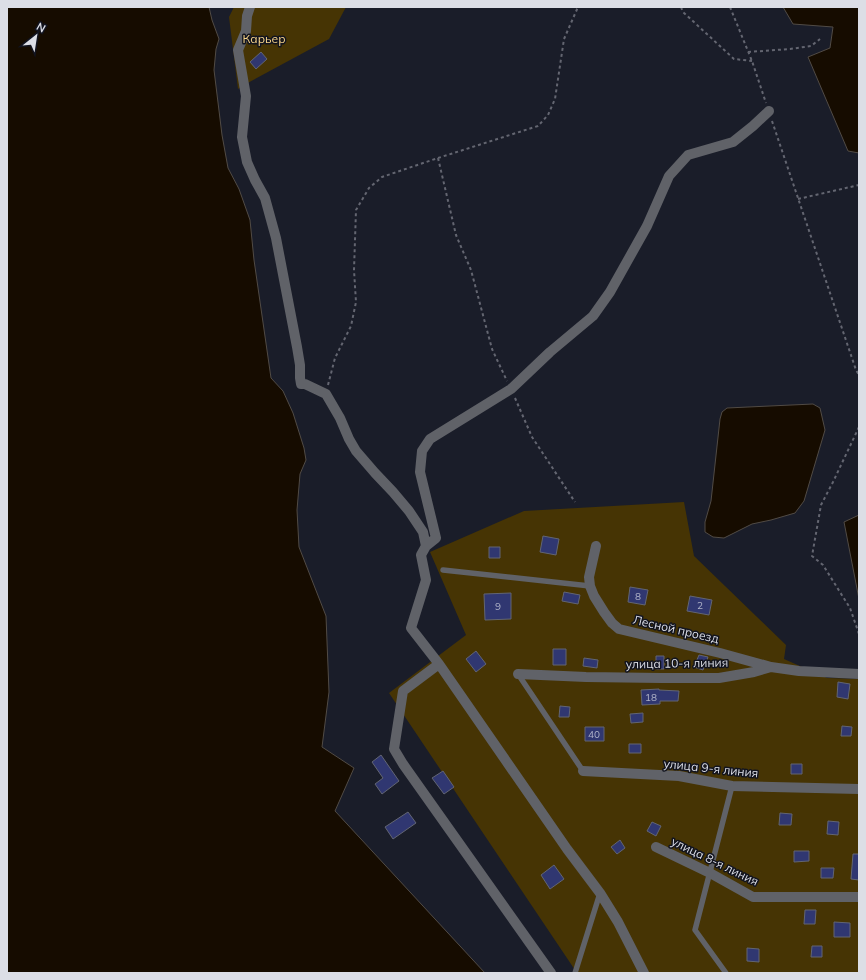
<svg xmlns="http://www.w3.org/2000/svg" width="866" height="980" font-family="Mulish,sans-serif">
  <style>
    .green { fill: #463404 }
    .water { fill: #160c00; stroke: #514b45 }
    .building { fill: #303771; stroke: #626573 }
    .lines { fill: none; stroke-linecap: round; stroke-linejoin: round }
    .path { stroke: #646671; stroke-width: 2; stroke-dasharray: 3 3; stroke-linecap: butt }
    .service { stroke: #606268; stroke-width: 5.5 }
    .minor { stroke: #606268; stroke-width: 10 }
    .labels { text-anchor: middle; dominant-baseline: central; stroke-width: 3; stroke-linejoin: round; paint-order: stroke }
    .number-label { font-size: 10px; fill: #b1b4c9 }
    .park-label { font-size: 12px; fill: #f9d589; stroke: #12141f }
    .street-label { font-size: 12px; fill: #dcdee6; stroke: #12141f }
  </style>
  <rect width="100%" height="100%" fill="#1a1d29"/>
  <path class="green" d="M234 7H346L329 39 244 85 238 89 229 17Z
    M684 502 694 556 786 645 784 659 827 678 859 679V973H577L389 693 466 635 430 552 524 511Z"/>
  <path class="water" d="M7 7H209L212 20 219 39 216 49 214 70 222 135 228 168 239 189 250 220 254 260 271 378 283 391 293 413 304 448 306 460 300 474 297 510 299 547 326 616 329 692 322 747 354 768 335 811 485 973H7Z
    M783 7H859V153L848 151 808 57 830 48 833 27 793 24Z
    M813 404 820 408 825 430 804 501 795 513 771 520 752 524 724 538 713 537 705 532V522L711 501 720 419 722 412 727 408Z
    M859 515V599L844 522Z"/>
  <path class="building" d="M261 52 267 59 256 69 250 62Z
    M543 536 559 539 556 555 540 552Z
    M489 547H500V558H489Z
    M630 587 648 590 645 605 628 602Z
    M564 592 580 595 578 604 562 601Z
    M511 593V619L485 620 484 594Z
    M690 596 712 600 709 615 687 611Z
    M553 649H566V665H553Z
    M476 651 486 664 476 672 466 659Z
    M699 655 708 657 703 670 694 667Z
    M656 656H664V669H656Z
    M584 658 598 660 597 668 583 666Z
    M838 682 850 684 848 699 837 697Z
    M659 689V690L679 691 678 701H660V704L642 705 641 690Z
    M560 706 570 707 569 717H559Z
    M643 713V722L631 723 630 714Z
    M842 726 852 727 851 736H841Z
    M585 727H604V741H585Z
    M629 744H641V753H629Z
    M381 755 399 781 382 794 375 784 383 778 372 762Z
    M791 764H802V774H791Z
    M443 771 454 787 444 794 432 778Z
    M408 812 416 823 393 839 385 827Z
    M780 813 792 814 791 825H779Z
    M828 821 839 822 838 835 827 834Z
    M652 822 661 826 656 836 647 831Z
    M620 840 625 848 617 854 611 847Z
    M794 851H809V861L794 862Z
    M853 854H859V880L851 879Z
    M554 865 564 879 550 889 541 875Z
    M821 868H834L833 878H821Z
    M805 910H816L815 924H804Z
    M834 922 850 923V937H834Z
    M812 946H822V957H811Z
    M747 948 759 949V962L747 961Z"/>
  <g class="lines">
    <path class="path" d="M681 7 683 12 734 59 752 61
      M730 7 752 61 766 103
      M748 52 790 49 811 46 820 39
      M772 121 856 370 859 375
      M438 158 456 235 471 270 492 349 507 381
      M798 199 859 185
      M328 385 335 358 351 326 356 302 354 270 356 210 369 188 382 177 438 158 538 126 548 115 555 99 564 39 578 7
      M515 398 532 437 575 502
      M859 427 833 482 821 505 812 556 823 565 850 608 859 634"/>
    <path class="service" d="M443 570 590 586
      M518 674 583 771
      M575 973 600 893
      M726 973 695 930 732 786"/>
    <path class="minor" d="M250 7 247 16 246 31 238 50 246 96 242 137 247 162 255 180 265 198 276 238 297 347 300 365V378L301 384H305L326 394 340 418 349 439 356 451 375 473 393 492 409 511 423 532 426 546
      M596 546 589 577 590 586 594 596 604 612 612 623 619 629 720 653 771 667
      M439 664 567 849 600 893 618 922 644 973
      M518 674 586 677 661 678H719L754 672 771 667 799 671 859 674
      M583 771 679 776 732 786 859 789
      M656 847 710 873 753 897H859
      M551 973 403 764 394 749 403 691 439 664 411 628 426 580 421 555 426 546 436 538 420 472 422 451 430 439 511 389 550 352 593 316 610 292 647 226 669 176 688 155 733 142 753 126 769 111"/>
  </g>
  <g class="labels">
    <g class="number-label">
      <text x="638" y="596">8</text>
      <text x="700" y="605">2</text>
      <text x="498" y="606">9</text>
      <text x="651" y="697">18</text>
      <text x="594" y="734">40</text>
    </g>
    <g class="park-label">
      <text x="264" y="38">Карьер</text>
    </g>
    <g class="street-label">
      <text transform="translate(676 629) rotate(13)">Лесной проезд</text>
      <text transform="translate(677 663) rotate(-1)">улица 10-я линия</text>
      <text transform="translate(711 768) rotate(6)">улица 9-я линия</text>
      <text transform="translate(715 861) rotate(26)">улица 8-я линия</text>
    </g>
  </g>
  <rect width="866" height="980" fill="none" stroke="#dcdee6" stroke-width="16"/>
  <g transform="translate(36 36) rotate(30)" stroke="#12141f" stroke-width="3" paint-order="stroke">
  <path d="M0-3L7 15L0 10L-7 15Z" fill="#dcdee6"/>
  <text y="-6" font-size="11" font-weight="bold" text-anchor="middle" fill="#dcdee6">N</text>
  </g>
</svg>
